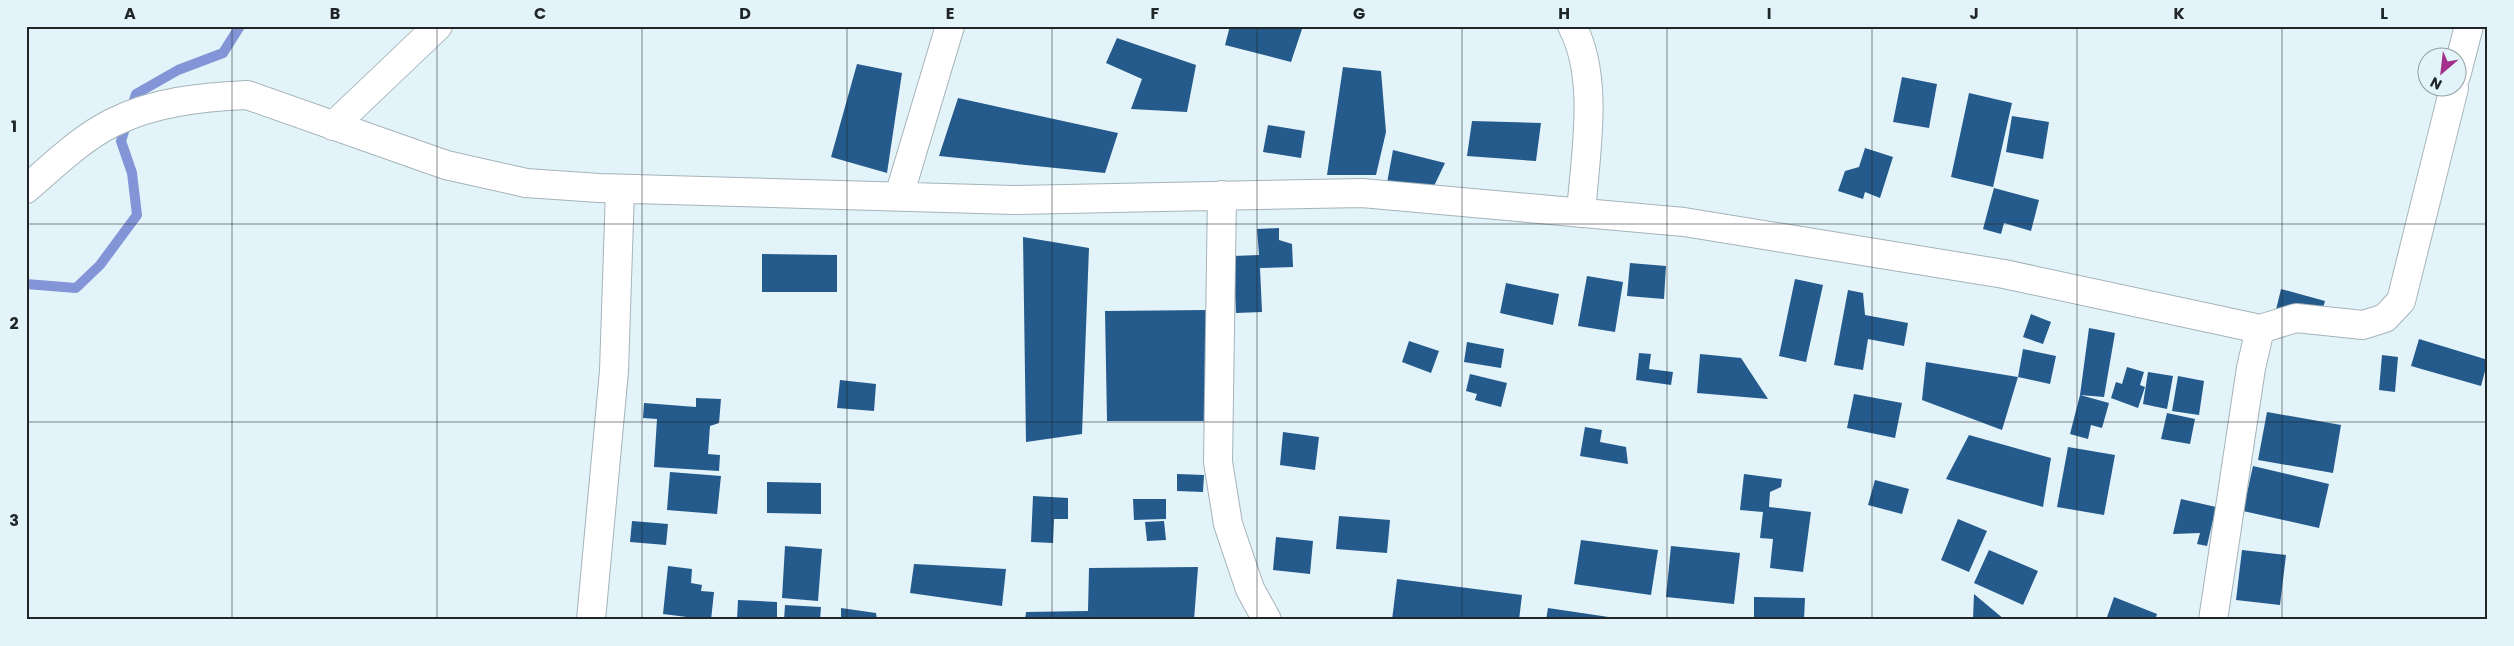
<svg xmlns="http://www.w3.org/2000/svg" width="2514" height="646" font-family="Poppins,sans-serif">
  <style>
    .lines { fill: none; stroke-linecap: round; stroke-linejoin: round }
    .stream { stroke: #8395d7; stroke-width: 10 }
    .building { fill: #245a8c }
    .minor-casing { stroke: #a5b3ba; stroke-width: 30 }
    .minor { stroke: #fff; stroke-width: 28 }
    .grid { fill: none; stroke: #202628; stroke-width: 1; stroke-opacity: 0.55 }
    .neatline { fill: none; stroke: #202628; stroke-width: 2 }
    .grid-label { font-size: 16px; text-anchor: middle; font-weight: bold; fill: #202628 }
  </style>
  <rect width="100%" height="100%" fill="#e3f3fa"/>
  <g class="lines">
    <path class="stream" d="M26 284 76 288 100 265 137 215 132 173 121 141 136 94 178 70 223 53 240 26"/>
  </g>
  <path class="building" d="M1230 26H1303L1291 62 1225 45Z
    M1117 38 1196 65 1187 112 1131 109 1142 79 1106 63Z
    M857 64 902 73 887 173 831 157Z
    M1343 67 1381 71 1386 132 1376 175H1327Z
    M1902 77 1937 84 1929 128 1893 122Z
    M1969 93 2012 103 1993 187 1951 177Z
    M958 98 1118 133 1105 173 939 156Z
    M2012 116 2049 122 2043 159 2006 152Z
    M1472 121 1541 123 1536 161 1467 156Z
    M1268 125 1305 131 1301 158 1263 152Z
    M1865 148 1893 157 1880 198 1865 192 1863 199 1838 191 1845 171 1859 167Z
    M1393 150 1445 163 1434 186 1387 183Z
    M1994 188 2039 200 2031 231 2004 223 2001 234 1983 229Z
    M1279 228V240L1292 244 1293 267 1260 268 1262 312 1236 313 1233 256 1259 255 1257 229Z
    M1023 237 1089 248 1082 434 1026 442Z
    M762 254 837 255V292H762Z
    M1630 263 1666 266 1664 299 1627 296Z
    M1587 276 1623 282 1615 332 1578 326Z
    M1795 279 1823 285 1806 362 1779 356Z
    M1506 283 1559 294 1553 325 1500 313Z
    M2281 289 2325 301 2318 325 2275 314Z
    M1848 290 1863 293 1865 315 1908 323 1904 346 1868 339 1863 370 1834 365Z
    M1207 310 1204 421H1107L1105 311Z
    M2031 314 2051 322 2043 344 2023 337Z
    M2089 328 2115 333 2104 397 2080 395 2109 403 2102 428 2091 425 2088 439 2070 434 2080 395Z
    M2419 339 2488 360 2481 386 2411 366Z
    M1409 341 1439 351 1431 373 1402 362Z
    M1467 342 1504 349 1501 368 1464 362Z
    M2023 349 2056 356 2050 384 2018 377Z
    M1639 353 1651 354 1649 369 1673 372 1671 385 1636 380Z
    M1700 354 1741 358 1768 399 1697 393Z
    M2382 355 2398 357 2395 392 2379 390Z
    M1926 362 2018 377 2002 430 1922 400Z
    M2127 367 2144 372 2140 385 2145 387 2138 408 2111 398 2116 382 2122 384Z
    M2148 372 2173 376 2167 409 2143 404Z
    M1470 374 1507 383 1501 407 1475 400 1477 394 1466 391Z
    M2178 376 2204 381 2199 415 2172 411Z
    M840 380 876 384 874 411 837 408Z
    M1854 394 1902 403 1895 438 1847 428Z
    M696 398 721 399 719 423 710 426 708 454 720 455 719 471 654 467 657 419 643 418 644 403 696 407Z
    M2267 412 2341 425 2333 473 2258 460Z
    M2167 413 2195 419 2190 444 2161 439Z
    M1585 427 1602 430 1600 442 1626 447 1628 464 1580 456Z
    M1283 432 1319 437 1315 470 1280 465Z
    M1969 435 2051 458 2043 507 1946 479Z
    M2068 447 2115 455 2104 515 2057 507Z
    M2253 466 2329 484 2319 528 2243 511Z
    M670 472 721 476 717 514 667 510Z
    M1177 474 1204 475 1203 492 1177 491Z
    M1744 474 1782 479 1781 487 1770 492 1769 507 1811 512 1803 572 1770 568 1773 539 1760 538 1763 512 1740 510Z
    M1875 480 1909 489 1902 514 1868 505Z
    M767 482 821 483V514L767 513Z
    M1033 496 1068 498V519H1054L1053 543 1031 542Z
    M1133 499H1166V519L1134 520Z
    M2181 499 2216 507 2207 546 2197 544 2200 533 2173 534Z
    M1339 516 1390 520 1387 553 1336 549Z
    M1958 519 1987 531 1969 572 1941 560Z
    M632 521 668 524 666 545 630 542Z
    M1164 521 1166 540 1147 541 1145 522Z
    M1276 537 1313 541 1310 574 1273 570Z
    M1581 540 1658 550 1651 595 1574 584Z
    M785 546 822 549 818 601 782 598Z
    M1671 546 1740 553 1734 604 1666 597Z
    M1989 550 2038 571 2023 605 1974 583Z
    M2242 550 2286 555 2280 605 2236 600Z
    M914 564 1006 569 1002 606 910 593Z
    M668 566 692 569 691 583 702 585 701 591 714 592 711 620 663 614Z
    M1198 567 1194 620H1025L1026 612 1088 611 1089 568Z
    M1397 579 1522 595 1519 620H1392Z
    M1974 594 2005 620H1973Z
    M1754 597 1805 598 1804 620H1754Z
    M2114 597 2157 614 2155 620H2106Z
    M738 600 777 602V620H737Z
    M785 605 821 607 820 620H784Z
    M841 608 876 613 877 620H841Z
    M1548 608 1622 619V620H1546Z"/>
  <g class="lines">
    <defs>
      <path id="minor" d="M1572 26C1600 78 1585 156 1581 213
        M2456 76 2469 26
        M333 126 438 26
        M26 189C53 166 80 139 112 123 153 102 201 97 247 95L446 165 526 183 599 188 1014 200 1362 193 1684 222 2004 274 2260 329 2296 318 2363 325 2385 318 2401 301 2454 88
        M1222 195 1218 462 1228 524 1250 589 1267 620
        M899 196 950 26
        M591 620 614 371 620 189
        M2213 620 2251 368 2260 329"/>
    </defs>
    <use href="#minor" class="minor-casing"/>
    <use href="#minor" class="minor"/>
  </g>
  <path class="grid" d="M232 26V620M437 26V620M642 26V620M847 26V620M1052 26V620M1257 26V620M1462 26V620M1667 26V620M1872 26V620M2077 26V620M2282 26V620M26 224H2488M26 422H2488"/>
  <rect width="2514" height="646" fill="none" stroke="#e3f3fa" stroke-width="55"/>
  <g transform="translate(2442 72) rotate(208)"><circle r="24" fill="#e3f3fa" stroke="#95a1a6"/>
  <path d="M0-4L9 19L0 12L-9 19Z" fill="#a22f89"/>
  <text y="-8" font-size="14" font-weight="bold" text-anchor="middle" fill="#202628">N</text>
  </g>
  <rect x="28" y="28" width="2458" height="590" class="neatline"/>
  <g class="grid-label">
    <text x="130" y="19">A</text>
    <text x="335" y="19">B</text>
    <text x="540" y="19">C</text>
    <text x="745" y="19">D</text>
    <text x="950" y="19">E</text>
    <text x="1155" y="19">F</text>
    <text x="1359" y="19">G</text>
    <text x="1564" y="19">H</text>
    <text x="1769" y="19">I</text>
    <text x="1974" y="19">J</text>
    <text x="2179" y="19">K</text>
    <text x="2384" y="19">L</text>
    <text x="14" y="132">1</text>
    <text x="14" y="329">2</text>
    <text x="14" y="526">3</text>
  </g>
</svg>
